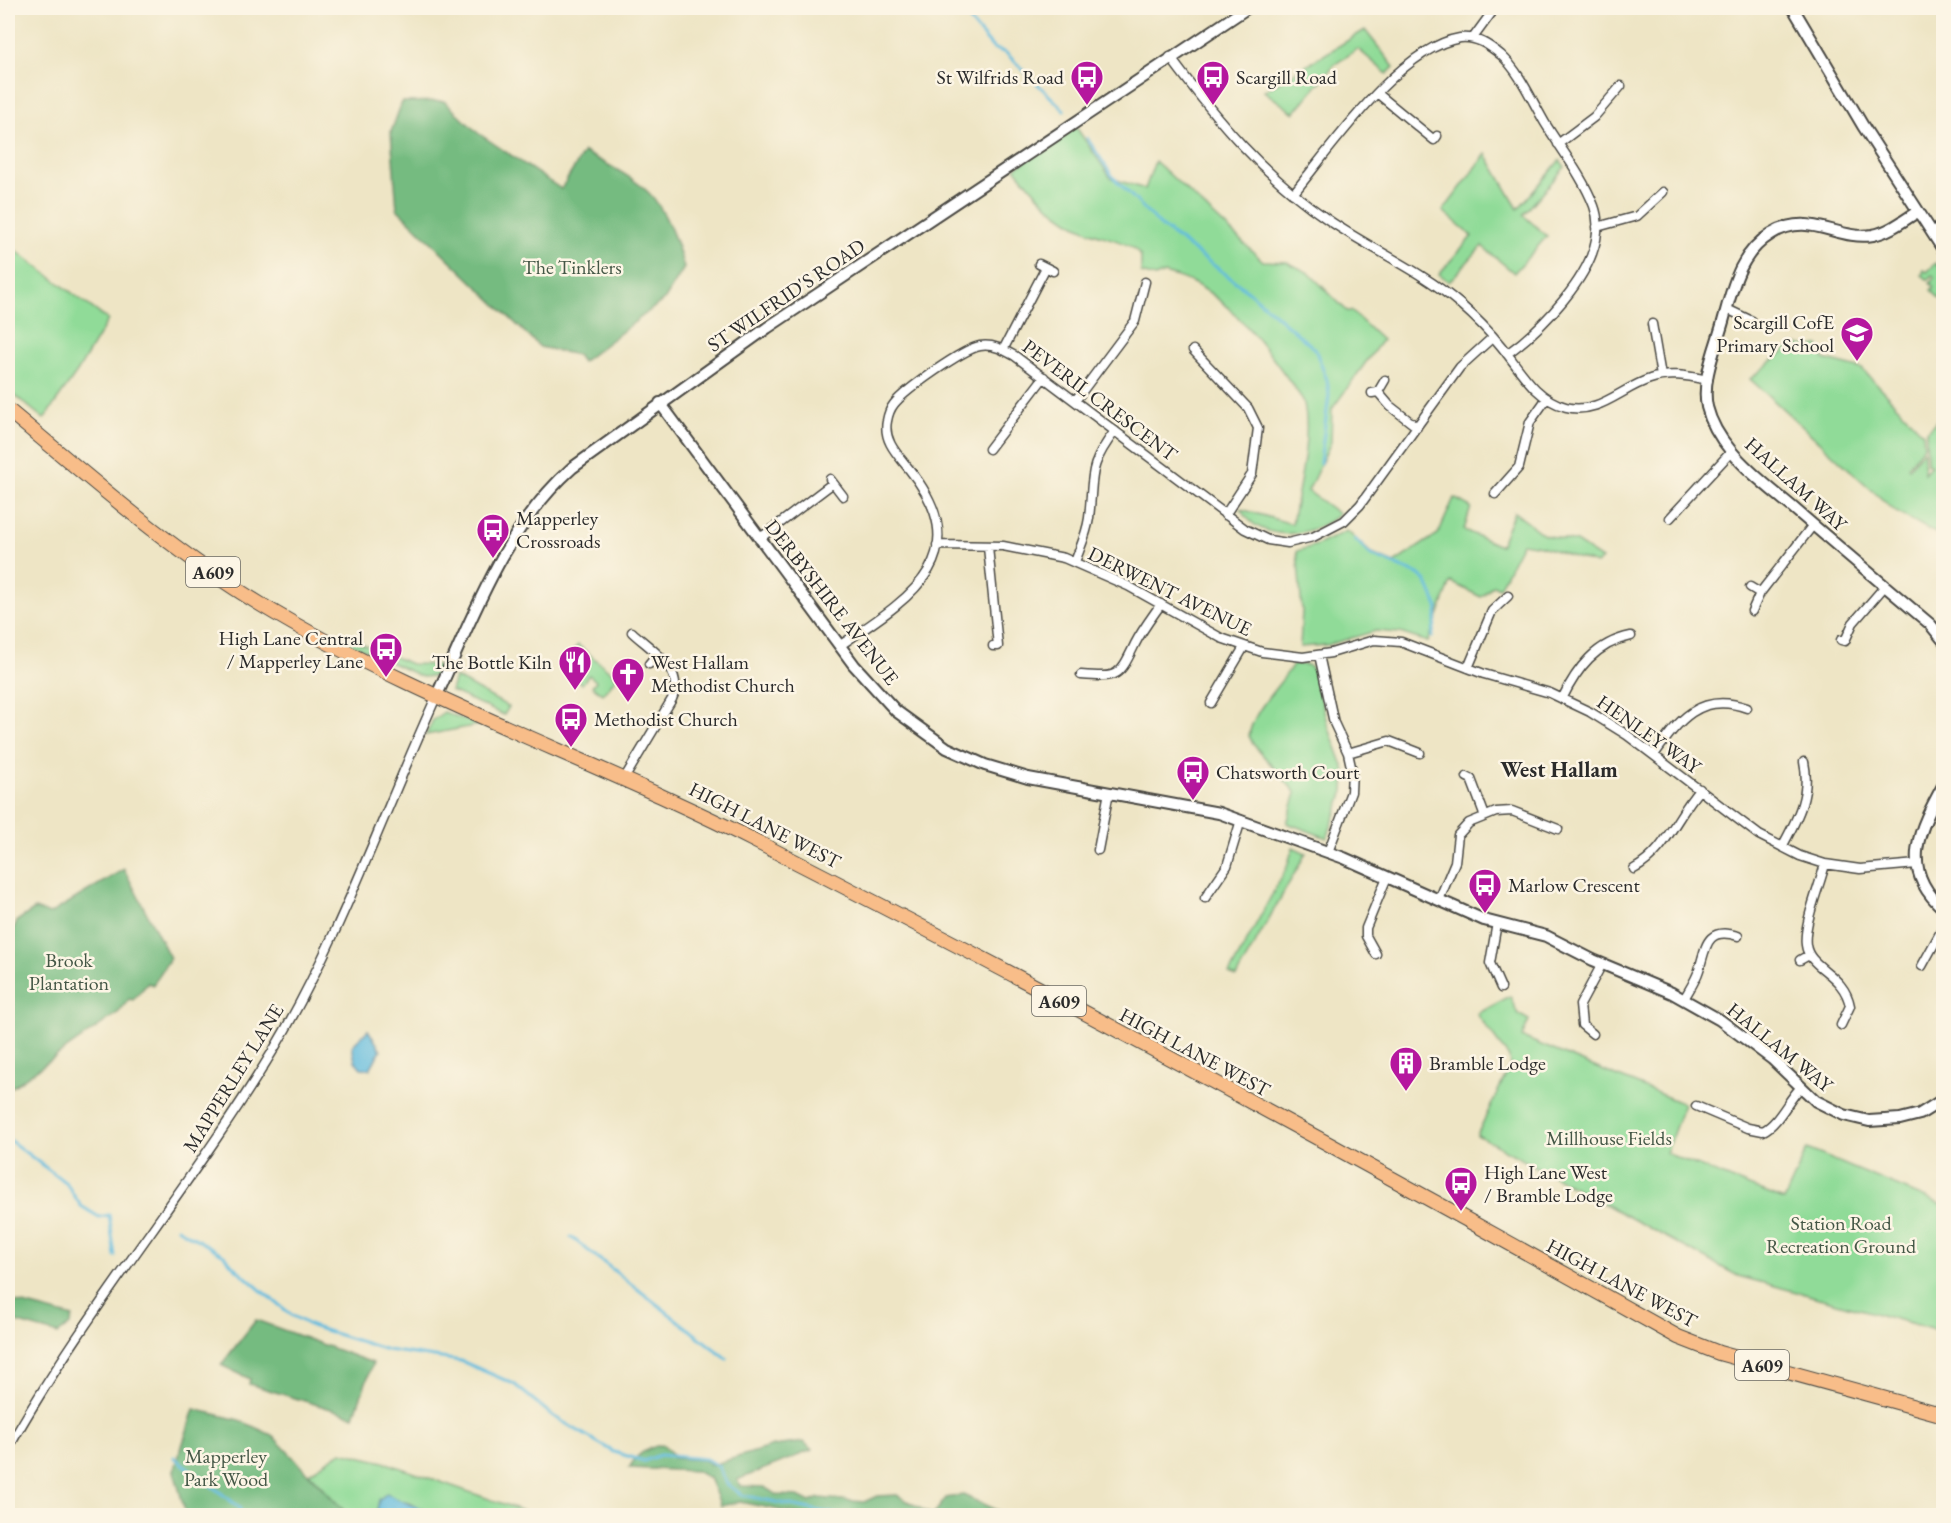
<svg xmlns="http://www.w3.org/2000/svg" width="1951" height="1523" font-family="'EB Garamond',serif">
  <style>
    .green { fill: #90db98; stroke: #5e8362; stroke-width: 1.5 }
    .forest { fill: #74bb80; stroke: #507356; stroke-width: 1.5 }
    .water { fill: #60bbde; stroke: #467384; stroke-width: 1.5 }
    .lines { fill: none; stroke-linecap: round; stroke-linejoin: round }
    .stream { stroke: #60bbde; stroke-width: 3 }
    .minor-casing { stroke: #484742; stroke-width: 11 }
    .tertiary-casing { stroke: #484742; stroke-width: 14 }
    .primary-casing { stroke: #484742; stroke-width: 16 }
    .minor { stroke: #fff; stroke-width: 8 }
    .tertiary { stroke: #fff; stroke-width: 10 }
    .primary { stroke: #f8bd89; stroke-width: 14 }
    .labels { text-anchor: middle; dominant-baseline: central; stroke-width: 5; stroke-linejoin: round; paint-order: stroke }
    .shield { fill: #fcf5e5; stroke: #6a6863; stroke-width: 1.5 }
    .shield-label { font-size: 18px; font-weight: bold; fill: #2b2b2b }
    .poi-label { font-size: 20px; fill: #2b2b2b; stroke: #fcf5e5; text-anchor: start }
    .park-label { font-size: 20px; fill: #445746; stroke: #fcf5e5 }
    .street-label { font-size: 20px; fill: #2b2b2b; stroke: #fcf5e5 }
    .quarter-label { font-size: 22px; font-weight: bold; fill: #2b2b2b; stroke: #fcf5e5 }
  </style>
  <rect width="100%" height="100%" fill="#fcf5e5"/>
  <filter id="ink" filterUnits="userSpaceOnUse"><feTurbulence type="fractalNoise" baseFrequency=".0167" numOctaves="2"/><feDisplacementMap in="SourceGraphic" scale="12" xChannelSelector="R" yChannelSelector="G"/><feConvolveMatrix kernelMatrix="1 2 1 2 8 2 1 2 1" color-interpolation-filters="sRGB"/></filter>
  <filter id="wash" filterUnits="userSpaceOnUse"><feTurbulence type="fractalNoise" baseFrequency=".008" numOctaves="4" result="noise"/><feDisplacementMap in="SourceGraphic" scale="24" xChannelSelector="R" yChannelSelector="G"/><feGaussianBlur stdDeviation="1.35" result="paint"/><feColorMatrix in="noise" values="0 0 0 0 0 0 0 0 0 0 0 0 0 0 0 0 0 1.4 0 .05"/><feComposite in="paint" operator="in"/></filter>
  <g filter="url(#wash)">
    <rect width="100%" height="100%" fill="#eee5c5"/>
    <path class="green" d="M1365 30 1394 67 1387 74 1358 49 1334 65 1294 113 1264 91Z
      M1076 127 1111 178 1145 189 1155 161 1263 261 1287 262 1309 273 1347 311H1351L1382 340 1332 409 1331 442 1308 491 1339 514C1313 538 1259 544 1241 509L1292 524C1298 489 1313 434 1303 400 1277 363 1237 305 1195 284 1186 279 1175 276 1164 273L1155 277 1141 273V256L1135 249C1121 240 1103 237 1088 231 1055 218 1036 194 1015 168Z
      M1486 154 1518 209 1560 160 1565 167 1523 215 1547 236 1514 273 1482 246 1449 282 1439 274 1472 236 1443 211Z
      M11 247 108 320 77 372 44 419 8 390V254Z
      M1936 263 1943 271V296L1940 299 1931 290 1934 287 1930 283 1935 277 1932 275 1928 280 1922 275 1924 270 1927 272Z
      M1792 345 1819 346 1824 359 1862 369 1923 433 1924 446 1908 466 1909 468 1924 450V473L1931 465 1927 463 1926 431 1943 415V537L1896 512 1750 379Z
      M1454 498 1471 507 1464 530 1500 546 1514 512 1544 535 1576 542 1602 559 1596 564 1541 546 1522 543 1499 588 1493 585 1481 597 1451 582 1428 642 1400 633 1376 631 1327 645 1300 647 1302 611 1297 551 1317 545 1347 531 1372 554 1394 563 1438 534Z
      M339 634 411 664 439 665 435 676 422 677 337 637Z
      M578 645 617 677 603 694 592 686 596 681 589 675 582 684 565 670 566 667 562 664Z
      M1293 664 1308 665 1314 671 1327 723 1345 771 1344 791 1327 838 1287 823 1296 793 1253 744 1249 736C1253 709 1280 687 1293 664Z
      M455 677 509 707 504 715 451 691Z
      M444 712 479 725 426 735 433 720Z
      M1293 847 1306 853 1236 977 1229 974 1287 867Z
      M1510 996 1518 1014 1529 1020 1522 1037 1684 1104 1666 1153 1784 1200 1807 1149 1943 1205V1311L1936 1330 1738 1276 1477 1135 1510 1066 1509 1057 1477 1014Z
      M341 1452 384 1462 529 1513 522 1516 431 1515 410 1503 396 1501 385 1514 398 1511 411 1515H348L309 1473Z"/>
    <path class="forest" d="M444 101 478 133 561 189 584 152C606 164 630 175 648 192 665 208 678 245 684 268L665 299 582 362 577 355 540 347 397 209 391 132 402 102Z
      M124 869 170 958 153 985 148 983 133 1000 129 999 119 1012 8 1090V939L18 920 35 909 50 914Z
      M8 1300 73 1317 70 1325 58 1334 8 1320Z
      M256 1320 373 1363 354 1416 249 1384 250 1379 221 1365Z
      M194 1409 239 1420 272 1435 348 1515H186L174 1471Z
      M804 1442 812 1450 737 1480 740 1486 764 1487 777 1495 798 1496 810 1502 819 1498 864 1502 877 1496 897 1495 932 1515H804L740 1502 721 1506 709 1478 696 1471 629 1468C637 1454 646 1448 662 1445L673 1454V1458L704 1460 712 1465 773 1446Z
      M963 1495 1007 1515H933L946 1498Z"/>
    <path class="water" d="M368 1030 381 1050 370 1069 361 1068 355 1061 352 1046Z
      M387 1493C400 1504 418 1503 431 1515H411L398 1511 385 1514 377 1510 379 1500Z"/>
    <g class="lines">
      <path class="stream" d="M855 8H872
        M959 8 993 48 1006 53 1064 110
        M775 11 788 8
        M1087 138 1113 177 1161 226 1248 291 1315 349 1327 380 1329 395 1320 463
        M1355 539 1371 555 1418 574 1426 581 1438 608 1432 637
        M8 1139 66 1183 81 1206 99 1217 109 1215 115 1256
        M177 1228 224 1255 233 1266 263 1292 293 1316 311 1326 387 1350 461 1361 514 1384 553 1416 614 1452 644 1461 660 1455 706 1459 718 1466 727 1484 742 1495 844 1516
        M571 1237 727 1359
        M174 1457 239 1507 243 1516"/>
    </g>
  </g>
  <g filter="url(#ink)">
    <g class="lines">
      <defs>
        <path id="minor" d="M1473 38 1495 8
          M1170 57C1216 119 1263 175 1327 219 1370 249 1419 269 1460 304 1475 317 1489 331 1501 346 1520 369 1535 399 1566 407 1599 415 1621 388 1650 379 1669 372 1688 376 1708 380
          M1377 93 1434 140 1437 136
          M1558 144 1594 117 1621 86
          M1293 194C1331 148 1399 48 1460 38 1476 36 1489 45 1501 55 1520 72 1532 101 1545 123 1561 149 1583 177 1594 206 1597 214 1598 224 1597 232 1594 276 1540 330 1507 354
          M1597 227 1637 216 1663 192
          M1039 264 1053 271
          M1727 309 1752 321
          M1652 324 1661 376
          M1003 350 1045 269
          M1193 350 1248 408 1258 428 1252 474 1225 515
          M1378 392 1390 406 1417 427
          M1372 393 1378 392 1385 380
          M1075 401 1135 321 1145 282
          M989 449 1044 377
          M830 479 843 496
          M1495 494 1519 467 1530 422 1547 398
          M1670 518 1731 452
          M759 539 833 483
          M937 545 1003 546 1064 558 1128 586 1221 638 1262 652 1303 657 1331 653 1374 640 1401 642 1484 674 1550 693 1590 712 1627 735 1759 835 1800 856 1825 864 1860 869 1917 864
          M988 547 998 646H993
          M1075 562C1080 548 1087 533 1089 518 1094 475 1087 468 1115 431
          M1750 587 1760 593
          M1752 611 1760 593 1813 525
          M1841 640 1845 641 1853 623 1885 586
          M839 646C909 599 980 557 909 469 898 455 883 441 887 421 888 415 890 409 894 404 905 390 963 349 980 346 994 344 1004 350 1015 356L1245 529 1268 540 1288 543 1313 537 1344 521 1360 505 1460 367 1493 337
          M1319 655 1334 723 1348 753 1352 771 1351 792 1328 852
          M649 664 657 654
          M1468 668 1492 611 1508 596
          M1081 675C1119 678 1119 677 1135 644 1142 630 1152 617 1161 604
          M1562 699C1577 668 1596 643 1631 636
          M1211 703 1244 647
          M1348 753 1389 741 1420 753
          M1654 755C1678 721 1700 691 1747 708
          M1467 777 1471 779 1485 816
          M624 779 672 699C686 669 651 650 632 632
          M1782 847C1797 819 1811 795 1804 762
          M1098 850 1109 792
          M1825 864C1820 885 1803 925 1806 945 1809 969 1844 973 1850 1006L1841 1025
          M1634 869C1666 852 1676 816 1700 789
          M1205 898 1227 866 1241 820
          M1439 900 1455 862 1458 835 1469 823 1496 812 1512 811 1558 829
          M1497 923 1490 963 1501 988
          M1376 954 1366 936V928L1387 877
          M1800 960 1809 955
          M1922 966 1944 926
          M1684 999C1689 990 1696 980 1699 970 1706 947 1706 926 1738 936
          M1593 1034 1582 1025 1580 1005 1602 964
          M1937 1104 1944 1113
          M1696 1106 1748 1128 1763 1131C1779 1123 1788 1100 1801 1087
          M8 1449C86 1309 191 1187 274 1049 340 938 383 813 437 695"/>
        <path id="tertiary" d="M1793 8 1863 126 1944 251
          M1917 212C1903 221 1889 232 1873 235 1836 241 1810 210 1771 234 1740 253 1733 286 1724 318 1717 345 1701 379 1707 407 1711 423 1720 438 1731 451 1750 474 1775 492 1798 512 1842 550 1886 587 1930 624L1944 641
          M660 403 854 665 896 711 947 748 985 765 1028 778 1219 813 1344 858 1484 920 1546 936 1593 960 1672 993 1720 1020 1772 1059 1816 1101 1844 1115 1869 1121 1900 1119 1920 1114 1944 1099
          M437 695C474 614 504 529 572 468L767 328 1247 8
          M1944 784C1920 828 1897 869 1944 909"/>
        <path id="primary" d="M8 410C89 477 169 549 260 604 418 700 597 760 763 845 1071 1002 1376 1168 1678 1337L1719 1353 1944 1415"/>
      </defs>
      <use href="#minor" class="minor-casing"/>
      <use href="#tertiary" class="tertiary-casing"/>
      <use href="#primary" class="primary-casing"/>
      <use href="#minor" class="minor"/>
      <use href="#tertiary" class="tertiary"/>
      <use href="#primary" class="primary"/>
    </g>
  </g>
  <defs>
    <symbol id="bus-pin" viewBox="-11 -11 22 30"><path d="M0 17L-7.5 6A9.5 9.5 0 1 1 7.5 6Z" fill="#b5179e" stroke="#fcf5e5"/><path d="M-5-6H5V4H4V6H2V4H-2V6H-4V4H-5ZM-3.5-4V0h7V-4ZM-3.5 1.2v1.5H-2V1.2ZM2 1.2v1.5H3.5V1.2Z" fill="#fff"/></symbol>
    <symbol id="school-pin" viewBox="-11 -11 22 30"><path d="M0 17L-7.5 6A9.5 9.5 0 1 1 7.5 6Z" fill="#b5179e" stroke="#fcf5e5"/><path d="M0-5L7-2L0 1L-7-2ZM-4 1L0 2.5L4 1V4Q0 6-4 4Z" fill="#fff"/></symbol>
    <symbol id="restaurant-pin" viewBox="-11 -11 22 30"><path d="M0 17L-7.5 6A9.5 9.5 0 1 1 7.5 6Z" fill="#b5179e" stroke="#fcf5e5"/><path d="M-5-6h1v4h1v-4h1v4h1v-4h1v5L-1.5 .5V6h-2V.5L-5-1ZM5-6V6H3V1.5H1.5Q1.5-4 5-6Z" fill="#fff"/></symbol>
    <symbol id="church-pin" viewBox="-11 -11 22 30"><path d="M0 17L-7.5 6A9.5 9.5 0 1 1 7.5 6Z" fill="#b5179e" stroke="#fcf5e5"/><path d="M-1.2-6h2.4v3.5h3.3v2.4h-3.3V6h-2.4V-.1h-3.3v-2.4h3.3Z" fill="#fff"/></symbol>
    <symbol id="building-pin" viewBox="-11 -11 22 30"><path d="M0 17L-7.5 6A9.5 9.5 0 1 1 7.5 6Z" fill="#b5179e" stroke="#fcf5e5"/><path d="M-4-6H4V6H1V3H-1V6H-4ZM-2.5-4.3h1.7v1.8h-1.7ZM.8-4.3h1.7v1.8H.8ZM-2.5-1h1.7V.8h-1.7ZM.8-1h1.7V.8H.8Z" fill="#fff"/></symbol>
  </defs>
  <g fill-rule="evenodd">
    <use href="#bus-pin" x="1068" y="58" width="38" height="52"/>
    <use href="#bus-pin" x="1194" y="58" width="38" height="52"/>
    <use href="#school-pin" x="1838" y="314" width="38" height="52"/>
    <use href="#bus-pin" x="474" y="511" width="38" height="52"/>
    <use href="#bus-pin" x="367" y="630" width="38" height="52"/>
    <use href="#restaurant-pin" x="556" y="643" width="38" height="52"/>
    <use href="#church-pin" x="609" y="655" width="38" height="52"/>
    <use href="#bus-pin" x="552" y="700" width="38" height="52"/>
    <use href="#bus-pin" x="1174" y="753" width="38" height="52"/>
    <use href="#bus-pin" x="1466" y="866" width="38" height="52"/>
    <use href="#building-pin" x="1387" y="1044" width="38" height="52"/>
    <use href="#bus-pin" x="1442" y="1164" width="38" height="52"/>
  </g>
  <g class="labels">
    <g class="shield">
      <rect x="186" y="557" width="54" height="30" rx="4.5"/>
      <rect x="1032" y="986" width="54" height="30" rx="4.5"/>
      <rect x="1735" y="1350" width="54" height="30" rx="4.5"/>
    </g>
    <g class="shield-label">
      <text x="213" y="572">A609</text>
      <text x="1059" y="1001">A609</text>
      <text x="1762" y="1365">A609</text>
    </g>
    <g class="poi-label">
      <text x="1064" y="77" text-anchor="end">St Wilfrids Road</text>
      <text x="1236" y="77">Scargill Road</text>
      <text x="1834" y="322" text-anchor="end">Scargill CofE<tspan x="1834" dy="23">Primary School</tspan></text>
      <text x="516" y="518">Mapperley<tspan x="516" dy="23">Crossroads</tspan></text>
      <text x="363" y="638" text-anchor="end">High Lane Central<tspan x="363" dy="23">/ Mapperley Lane</tspan></text>
      <text x="552" y="662" text-anchor="end">The Bottle Kiln</text>
      <text x="651" y="662">West Hallam<tspan x="651" dy="23">Methodist Church</tspan></text>
      <text x="594" y="719">Methodist Church</text>
      <text x="1216" y="772">Chatsworth Court</text>
      <text x="1508" y="885">Marlow Crescent</text>
      <text x="1429" y="1063">Bramble Lodge</text>
      <text x="1484" y="1172">High Lane West<tspan x="1484" dy="23">/ Bramble Lodge</tspan></text>
    </g>
    <g class="park-label">
      <text x="572" y="267">The Tinklers</text>
      <text x="69" y="960">Brook<tspan x="69" dy="23">Plantation</tspan></text>
      <text x="1609" y="1138">Millhouse Fields</text>
      <text x="1841" y="1223">Station Road<tspan x="1841" dy="23">Recreation Ground</tspan></text>
      <text x="226" y="1456">Mapperley<tspan x="226" dy="23">Park Wood</tspan></text>
    </g>
    <g class="street-label">
      <text transform="translate(786 295) rotate(-34)">ST WILFRID'S ROAD</text>
      <text transform="translate(1100 400) rotate(37)">PEVERIL CRESCENT</text>
      <text transform="translate(1796 484) rotate(42)">HALLAM WAY</text>
      <text transform="translate(1170 591) rotate(26)">DERWENT AVENUE</text>
      <text transform="translate(832 602) rotate(52)">DERBYSHIRE AVENUE</text>
      <text transform="translate(1649 734) rotate(35)">HENLEY WAY</text>
      <text transform="translate(765 825) rotate(27)">HIGH LANE WEST</text>
      <text transform="translate(1780 1047) rotate(39)">HALLAM WAY</text>
      <text transform="translate(1195 1052) rotate(28)">HIGH LANE WEST</text>
      <text transform="translate(233 1078) rotate(-58)">MAPPERLEY LANE</text>
      <text transform="translate(1622 1283) rotate(28)">HIGH LANE WEST</text>
    </g>
    <g class="quarter-label">
      <text x="1559" y="769">West Hallam</text>
    </g>
  </g>
  <rect width="1951" height="1523" fill="none" stroke="#fcf5e5" stroke-width="30"/>
</svg>
